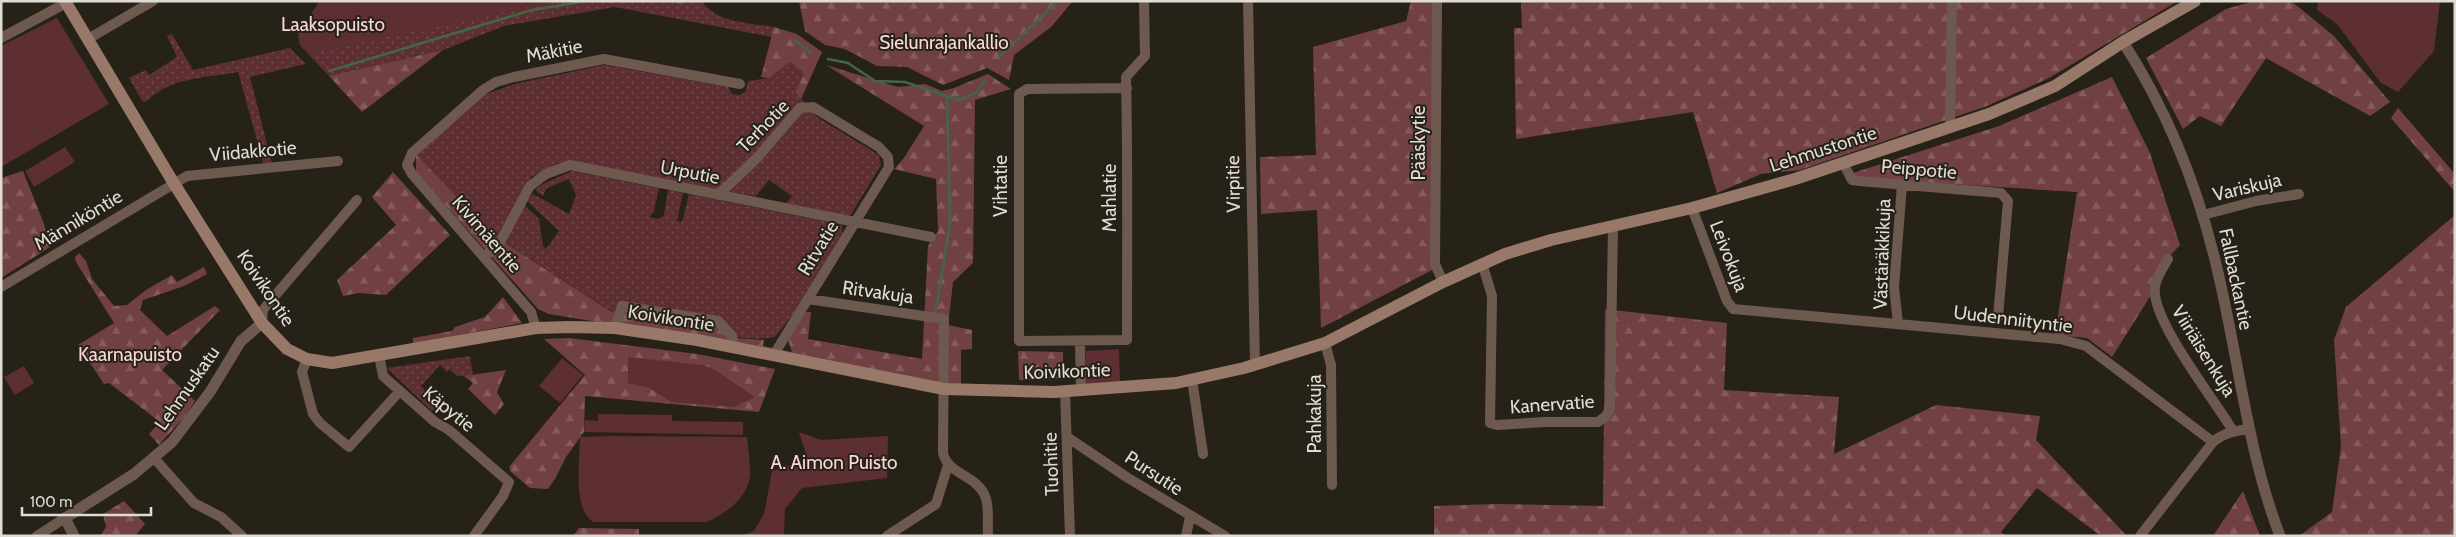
<svg xmlns="http://www.w3.org/2000/svg" width="2456" height="537" font-family="Cabin,sans-serif">
  <style>
    .grass { fill: url(#grass-dots) }
    .forest { fill: url(#forest-firs); fill-rule: evenodd }
    .park { fill: #5d2e32 }
    .lines { fill: none; stroke-linecap: round; stroke-linejoin: round }
    .stream { stroke: #426745; stroke-width: 2.5 }
    .minor { stroke: #6e594f; stroke-width: 10 }
    .tertiary { stroke: #6e594f; stroke-width: 11 }
    .secondary { stroke: #987868; stroke-width: 12 }
    .labels { text-anchor: middle; dominant-baseline: central; stroke-width: 4; stroke-linejoin: round; paint-order: stroke }
    .park-label { font-size: 19px; fill: #fad7d8; stroke: #272218 }
    .street-label { font-size: 19px; fill: #dfdcd5; stroke: #272218 }
  </style>
  <defs>
    <pattern id="grass-dots" width="8" height="8" patternUnits="userSpaceOnUse" patternTransform="scale(1.25)"><rect width="8" height="8" fill="#5d2e32"/><path d="M2 2h.1M6 6h.1" fill="none" stroke="#744c4f" stroke-width="1.8" stroke-linecap="round"/></pattern>
    <pattern id="forest-firs" width="22" height="20" patternUnits="userSpaceOnUse" patternTransform="scale(1.25)"><rect width="22" height="20" fill="#714043"/><path d="M5 1l3.5 6h-7zM16 11l3.5 6h-7z" fill="#855b5d"/></pattern>
  </defs>
  <rect width="100%" height="100%" fill="#272218"/>
  <path class="grass" d="M320 1H702C715 23 751 23 774 27L772 37 615 7 504 26 443 50 329 76 300 45 298 34Z
    M172 34 193 70 290 48 306 64 250 77 272 164 264 165 238 72C206 78 170 77 146 102L142 101 129 78 146 70 149 75 177 57 167 36Z
    M790 62 804 73 795 92 817 117 879 155 881 165 850 216 786 203 792 196 769 180 756 196 559 163 531 177 518 199 539 219 543 246 546 249 559 231 527 201 533 194 569 214 576 195 569 179 547 188 543 196 535 190 541 185 572 171 659 188 654 211 649 217 657 219 664 216 668 190 683 193 677 221 682 222 689 194 842 225V233L794 313 775 337C736 345 665 319 625 309L613 312 494 236 416 154 484 95 514 84 605 65 728 87 732 94 740 95 746 91 748 81 769 78Z
    M470 356 473 376H457L450 369 447 372 440 365 421 386 439 403 432 411 387 368Z"/>
  <path class="forest" d="M799 1H1073L1051 27 1014 55 1009 80 987 68 943 85 907 67 877 66 845 49 825 45 805 31Z
    M1411 1H1432V270L1321 328 1317 210 1261 214 1260 157 1316 155 1313 47 1406 21Z
    M1521 1H2178L2049 78 1987 106 1800 170 1761 174 1717 193 1693 112 1516 139 1514 28H1522Z
    M2255 1H2291L2334 36 2390 102 2370 116 2266 58 2221 126 2200 116 2183 129 2146 58 2226 9Z
    M774 27 797 34 822 52 801 99 795 92 804 73 790 62 769 78 761 77Z
    M443 50 362 112 329 76Z
    M826 65 898 87 925 84 942 91 954 88 988 74 1011 89 975 100 973 263 953 282 948 325 972 330V349L961 350V385L947 386 763 349 549 314 538 309 416 172V154L494 236 612 312 625 309 716 324 736 338 764 340 763 346 792 352 788 340 805 312H811L808 339 922 359 928 246 938 231 936 179 894 169 904 158 924 126Z
    M2112 77 2150 153 2180 245 2167 259 2153 292 2112 357 2087 338 2055 335 2077 192 1856 178 1853 173 1999 126Z
    M2398 108 2455 174V192L2391 118Z
    M23 171 44 224 50 247 1 278V178Z
    M393 172 450 235 386 295 359 293 343 296 337 280 396 225 372 197Z
    M2455 215V536H2299L2332 512 2341 446 2334 340 2346 307Z
    M79 253 86 261 92 279 114 306 127 305 146 290 172 275 177 282 204 267 207 274 184 286 143 300 140 310 167 336 215 306 220 310 162 370 195 401 185 416 159 445 149 434 160 422 109 383 104 384 78 345 114 323 76 262 75 257Z
    M503 297 522 323 413 344V338L452 331 455 327 485 317Z
    M1605 309 1727 323 1724 390 1839 397 1834 454 1936 405 2040 416 2036 440 2127 536H2101L2037 488 2001 532 2006 536H1434V506L1495 504 1603 506Z
    M569 338 697 354 775 369 759 412 585 396 584 432 566 457 556 477 548 489 530 488 511 472 509 467 585 375 544 339ZM702 365 713 369 754 397 672 402 650 388Z
    M1018 351 1063 352V379L1019 380Z
    M506 370 497 392 504 404 495 415 468 389 473 383 464 376Z
    M2243 491 2260 536H2213Z
    M124 501 145 524 135 536H100L106 527 103 514Z
    M579 528 639 529V536H573Z"/>
  <path class="park" d="M320 1H556L308 54 300 45 298 34Z
    M2318 1H2440L2434 51 2398 92 2380 82 2337 24 2317 10Z
    M57 18 109 104 1 167V46Z
    M65 147 75 162 34 187 25 171Z
    M1119 349 1120 382 1086 384V351Z
    M628 357 702 365 713 369 754 397 734 407 672 402 650 388 628 383Z
    M562 358 583 375 560 403 539 386Z
    M24 366 34 383 15 395 4 377Z
    M598 414 672 415V421L743 422V435L584 432 585 420 598 421Z
    M799 432 821 440 888 436 887 478 802 488 785 509 784 536H740L754 531 764 514 772 471 808 460Z
    M613 436 747 437C748 450 751 464 750 476 748 498 724 515 706 522H593C572 508 580 461 580 437Z"/>
  <g class="lines">
    <path class="stream" d="M675 1 681 3
      M794 40 811 52
      M999 57 1058 1
      M828 59 848 63 875 81 905 82 958 100 976 93 985 80
      M329 71 532 10 587 1
      M936 310 950 224 947 96"/>
    <path class="minor" d="M1248 1 1255 365
      M1437 1 1435 264 1443 282
      M1 38 66 3
      M88 39 153 1
      M1127 88 1027 89 1019 94V341L1127 340C1127 253 1128 165 1126 77L1145 56 1144 1
      M1950 126 1952 1
      M1843 163 1852 180 1859 181 2001 193 2008 201 1998 317
      M718 195 757 158 800 108 813 107 879 147 888 157 889 167 773 356
      M1692 208 1727 301 1733 309 2060 339 2086 346 2213 442C2223 433 2235 431 2248 429
      M2203 215 2256 201 2299 194
      M484 257 499 244 530 186 546 174 570 165 931 237
      M2168 259C2163 268 2156 277 2155 287 2150 319 2215 400 2233 431
      M1482 263 1492 296 1490 423 1497 425 1545 422H1598L1606 416 1610 409 1613 226
      M1 287 187 176 338 161
      M808 299 944 319 943 453C948 475 977 475 985 496 990 507 987 524 988 536
      M262 323 263 310 267 305 357 200
      M1898 323 1894 287 1902 185
      M536 328 531 312 412 174 407 165 412 153 483 90 496 82 514 77 604 59 740 84
      M615 328 622 306 718 321 732 336 734 347
      M1080 341 1081 391
      M1325 343 1331 365 1332 485
      M379 355 383 376 435 422 449 430 509 482 503 496 474 536
      M307 359 302 372 313 414 320 423 349 447 400 391
      M1192 379 1203 454
      M1065 392 1070 536
      M1067 437 1128 478 1225 536
      M154 458 194 503 221 517 242 536
      M37 536 65 518
      M887 536 936 504 948 465
      M1186 536 1190 517
      M2140 536 2213 442"/>
    <path class="tertiary" d="M2123 42C2167 110 2196 182 2215 260 2238 352 2246 447 2280 536
      M74 536 65 518 134 474 172 442 210 392 241 341 262 323"/>
    <path class="secondary" d="M65 1 173 182 262 323 287 349 307 359 332 363 536 328 570 327 615 328 697 340 944 389 1054 392 1176 383 1244 368 1325 343 1443 282 1505 254 1551 240 1692 208 1795 179 1989 114 2055 86 2123 42 2195 1"/>
  </g>
  <g class="labels">
    <g class="park-label">
      <text x="333" y="24">Laaksopuisto</text>
      <text x="944" y="42">Sielunrajankallio</text>
      <text x="130" y="354">Kaarnapuisto</text>
      <text x="834" y="462">A. Aimon Puisto</text>
    </g>
    <g class="street-label">
      <text transform="translate(554 51) rotate(-11)">Mäkitie</text>
      <text transform="translate(763 126) rotate(-46)">Terhotie</text>
      <text transform="translate(1418 143) rotate(-90)">Pääskytie</text>
      <text transform="translate(1823 149) rotate(-18)">Lehmustontie</text>
      <text transform="translate(253 151) rotate(-5)">Viidakkotie</text>
      <text transform="translate(1919 169) rotate(5)">Peippotie</text>
      <text transform="translate(690 172) rotate(11)">Urputie</text>
      <text transform="translate(1233 184) rotate(-91)">Virpitie</text>
      <text transform="translate(1000 186) rotate(-90)">Vihtatie</text>
      <text transform="translate(2247 187) rotate(-13)">Variskuja</text>
      <text transform="translate(1109 198) rotate(-90)">Mahlatie</text>
      <text transform="translate(78 220) rotate(-31)">Männiköntie</text>
      <text transform="translate(487 234) rotate(49)">Kivimäentie</text>
      <text transform="translate(818 248) rotate(-59)">Ritvatie</text>
      <text transform="translate(1882 254) rotate(-88)">Västäräkkikuja</text>
      <text transform="translate(1729 256) rotate(69)">Leivokuja</text>
      <text transform="translate(2236 279) rotate(78)">Fallbackantie</text>
      <text transform="translate(266 288) rotate(56)">Koivikontie</text>
      <text transform="translate(878 292) rotate(8)">Ritvakuja</text>
      <text transform="translate(671 318) rotate(9)">Koivikontie</text>
      <text transform="translate(2013 319) rotate(7)">Uudenniityntie</text>
      <text transform="translate(2204 351) rotate(58)">Viiriäisenkuja</text>
      <text transform="translate(1067 371) rotate(-2)">Koivikontie</text>
      <text transform="translate(187 388) rotate(-55)">Lehmuskatu</text>
      <text transform="translate(1552 404) rotate(-4)">Kanervatie</text>
      <text transform="translate(449 409) rotate(39)">Käpytie</text>
      <text transform="translate(1314 414) rotate(-90)">Pahkakuja</text>
      <text transform="translate(1051 464) rotate(-92)">Tuohitie</text>
      <text transform="translate(1154 473) rotate(33)">Pursutie</text>
    </g>
  </g>
  <rect width="2456" height="537" fill="none" stroke="#dfdcd5" stroke-width="5"/>
  <path d="M22 507v8h129v-8" fill="none" stroke="#dfdcd5" stroke-width="2.5"/>
  <text x="30" y="507" font-size="15" fill="#dfdcd5" stroke="#272218" stroke-width="4" paint-order="stroke">100 m</text>
</svg>
